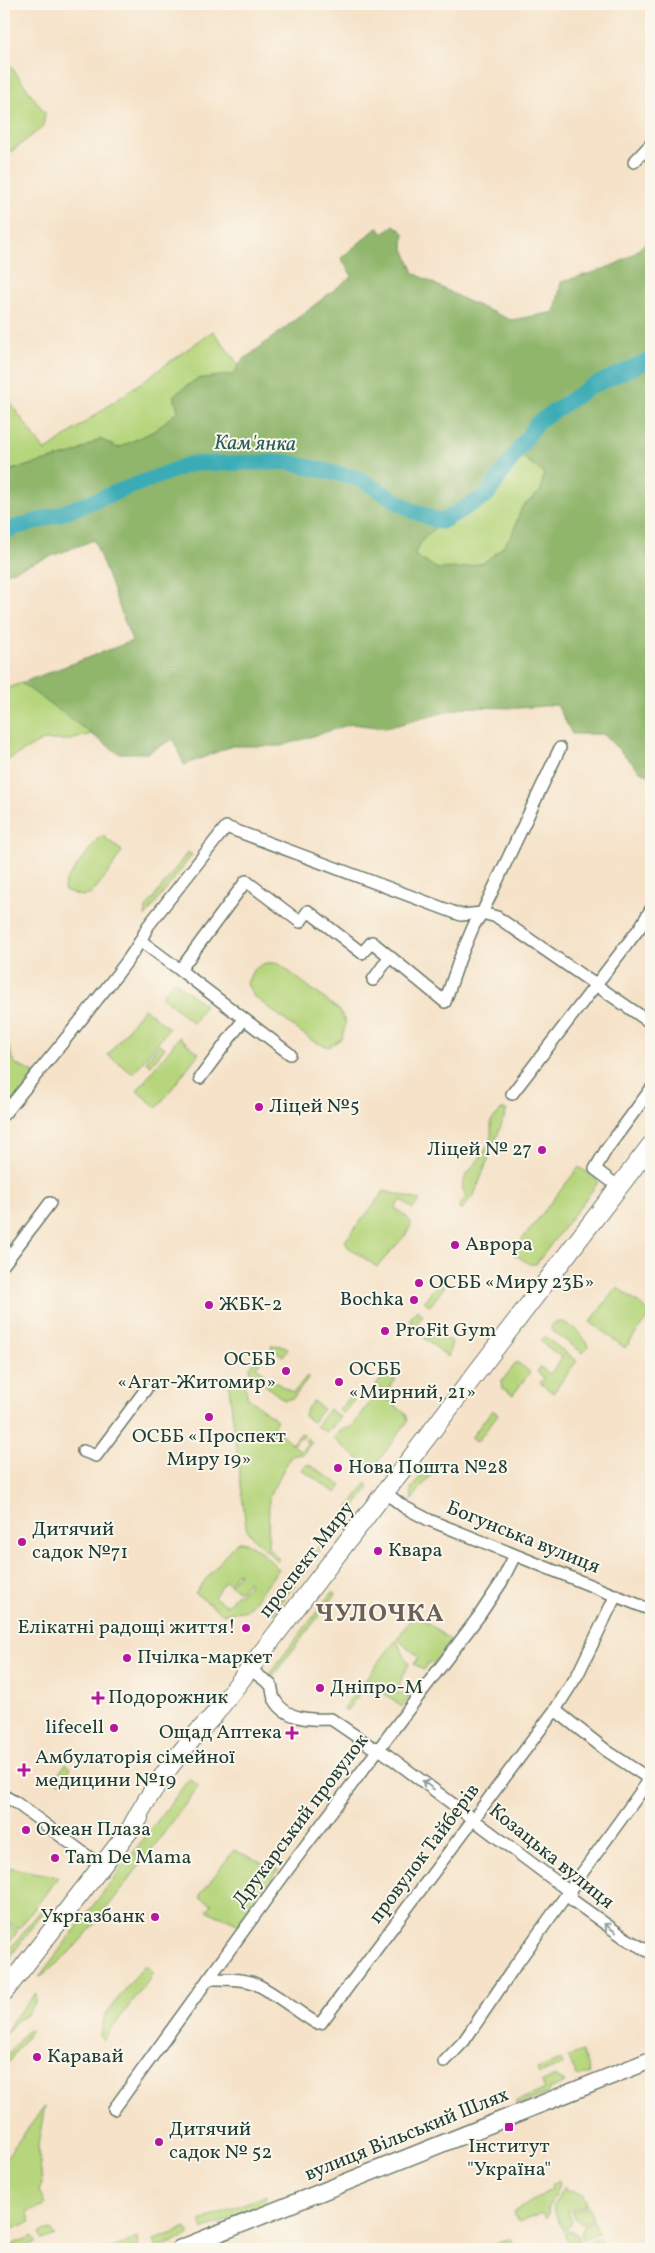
<svg xmlns="http://www.w3.org/2000/svg" width="655" height="2253" font-family="Vollkorn,serif">
  <style>
    .green { fill: #b6d57c; stroke: #6a8958; fill-rule: evenodd }
    .forest { fill: #90b66c; stroke: #587a50; fill-rule: evenodd }
    .lines { fill: none; stroke-linecap: round; stroke-linejoin: round }
    .river { stroke: #3bacb6; stroke-width: 16 }
    .street-casing { stroke: #6a7768; stroke-width: 14 }
    .secondary-casing { stroke: #6a7768; stroke-width: 19 }
    .primary-casing { stroke: #6a7768; stroke-width: 20 }
    .street { stroke: #fff; stroke-width: 11 }
    .secondary { stroke: #fff; stroke-width: 16 }
    .primary { stroke: #fff; stroke-width: 18 }
    .oneway { stroke: #8f9e9a }
    .poi-dot { fill: #b5179e; stroke: #fbf7ec; stroke-width: 2 }
    .labels { text-anchor: middle; dominant-baseline: central; stroke-width: 4; stroke-linejoin: round; paint-order: stroke }
    .poi-label { font-size: 20px; fill: #1f3d34; stroke: #fbf7ec; text-anchor: start }
    .street-label { font-size: 20px; fill: #1f3d34; stroke: #fbf7ec }
    .water-label { font-size: 21px; font-style: italic; fill: #275e5b; stroke: #fbf7ec }
    .district-label { font-size: 25px; font-weight: bold; letter-spacing: 1px; fill: #6b6159; stroke: #fbf7ec }
  </style>
  <rect width="100%" height="100%" fill="#fbf7ec"/>
  <filter id="ink" filterUnits="userSpaceOnUse"><feTurbulence type="fractalNoise" baseFrequency=".02" numOctaves="2"/><feDisplacementMap in="SourceGraphic" scale="10" xChannelSelector="R" yChannelSelector="G"/><feConvolveMatrix kernelMatrix="1 2 1 2 8 2 1 2 1" color-interpolation-filters="sRGB"/></filter>
  <filter id="wash" filterUnits="userSpaceOnUse"><feTurbulence type="fractalNoise" baseFrequency=".0096" numOctaves="4" result="noise"/><feDisplacementMap in="SourceGraphic" scale="20" xChannelSelector="R" yChannelSelector="G"/><feGaussianBlur stdDeviation="1.12" result="paint"/><feColorMatrix in="noise" values="0 0 0 0 0 0 0 0 0 0 0 0 0 0 0 0 0 1.4 0 .05"/><feComposite in="paint" operator="in"/></filter>
  <g filter="url(#wash)">
    <rect width="100%" height="100%" fill="#f5e2c8"/>
    <path class="green" d="M4 57 45 113 43 127 4 157Z
      M213 331 238 364 236 374 197 379 174 395 179 411 154 431 118 448 100 439 75 453 4 472V394L45 451Z
      M517 453 544 473 541 492 522 507 512 535 499 551 483 563 462 568 438 569 413 555 422 541 441 522 487 495Z
      M21 683 94 733 71 740H43L4 762V690Z
      M103 836 122 851 110 871 90 895 81 896 65 891 64 889 65 882 99 837Z
      M188 852 192 855 145 917 146 908Z
      M265 963H278L339 1010 346 1023 342 1038 329 1047 314 1042 253 996 247 983 253 970Z
      M174 981 205 1005 193 1023 161 996Z
      M144 1008 169 1028 133 1074 108 1055Z
      M4 1031 14 1063 36 1074 4 1114Z
      M179 1037 199 1053 157 1108 137 1091Z
      M159 1044 165 1048 151 1065 146 1062Z
      M501 1110H507L475 1193 461 1211 458 1207 467 1196 462 1188C464 1169 485 1158 490 1141 492 1135 491 1128 491 1121Z
      M579 1167 598 1180 597 1184 536 1264H529L512 1252Z
      M384 1191 420 1200 413 1209 401 1200 395 1208 407 1217 411 1225 407 1233 377 1267 348 1247 345 1241Z
      M439 1281 445 1286 430 1306 424 1301Z
      M617 1287 651 1313 625 1348 590 1322Z
      M417 1310 423 1315 416 1325 409 1320Z
      M558 1321C570 1322 585 1336 588 1347L583 1353 551 1330 552 1324Z
      M442 1335 452 1342 448 1357 424 1338Z
      M544 1336 577 1361 553 1393 540 1383 544 1378 537 1372 540 1367 550 1374 562 1358 540 1341Z
      M272 1345 284 1346 288 1349 283 1356 271 1348Z
      M257 1358 261 1361 256 1367 263 1372 262 1374 293 1393 307 1376 309 1378 293 1398 284 1400 250 1373V1367Z
      M517 1362 530 1372 513 1395 502 1388 501 1382Z
      M385 1374 396 1380 385 1392 376 1385Z
      M228 1379C241 1378 247 1386 247 1397L277 1420 273 1426 292 1444 301 1433 305 1435 302 1438 300 1437 293 1445 301 1451 308 1443 305 1441 307 1438 312 1442 303 1454 291 1456 269 1496 268 1548 279 1559 277 1561 250 1535 246 1527Z
      M373 1388 406 1414 408 1421 373 1468H370L334 1439 341 1429 351 1428 371 1401V1392Z
      M349 1397 354 1400 343 1414 339 1410Z
      M313 1401 323 1409 313 1422 304 1416 305 1411Z
      M329 1409 340 1417 330 1430 326 1432 316 1426Z
      M492 1410 498 1414 477 1442 471 1438Z
      M306 1465H310L342 1486 336 1493 302 1470Z
      M429 1466 434 1470 412 1500 411 1489Z
      M367 1482 369 1488 351 1511 348 1508Z
      M342 1515 346 1518 331 1538 327 1535Z
      M238 1542C254 1541 268 1559 279 1569L247 1610 223 1614 195 1593 231 1548ZM237 1572 239 1574 230 1585 240 1592 248 1581 250 1582 240 1595 237 1593 227 1606 214 1597 225 1581 229 1584Z
      M321 1543 324 1546 299 1579 296 1577Z
      M292 1581 295 1584 273 1613 270 1610Z
      M332 1592 335 1593V1595L272 1677H269L270 1673Z
      M415 1613 451 1641 434 1663H428L423 1670 414 1664 419 1657 397 1639Z
      M396 1640 409 1664 396 1691 402 1695 404 1692 410 1696 402 1707 369 1682 346 1711 343 1708Z
      M66 1764 71 1768 60 1783 54 1778Z
      M189 1779 199 1786C173 1821 147 1856 120 1891 96 1922 72 1956 39 1977Z
      M234 1850 278 1870 240 1925 207 1911 212 1904 201 1898 200 1895Z
      M8 1867 58 1877 19 1929 4 1919V1868Z
      M41 1910 44 1912 4 1965V1957Z
      M4 1922 18 1931 4 1949Z
      M144 1966H147L153 1971 149 1980 103 2040 100 2035 104 2018 108 2011Z
      M36 1993V2002L26 2016 18 2019 4 2036 14 2018Z
      M29 2030 31 2031 4 2068V2060L24 2034Z
      M582 2051 590 2073 578 2077 568 2057Z
      M561 2060 563 2064 539 2074 537 2069Z
      M555 2076 565 2082 550 2089 547 2094 516 2105V2101L544 2090 541 2083Z
      M45 2106 38 2145 42 2183 39 2190 45 2205 27 2212 31 2222 7 2231 10 2237 4 2239V2160Z
      M559 2180 560 2183 548 2208 549 2213 546 2218 543 2213 519 2222 514 2212 552 2189 551 2185Z
      M564 2186 567 2192 570 2191 583 2194 587 2204 568 2211 572 2221 568 2229 563 2231 553 2206Z
      M266 2195 264 2206 203 2230 200 2221Z
      M588 2206 593 2219 583 2223 575 2219 572 2212Z
      M594 2221 599 2233 583 2239 581 2234 584 2225Z
      M186 2228 189 2236 157 2248 154 2240Z
      M46 2230H51L55 2235 43 2240 40 2233Z
      M570 2231 578 2235 580 2240 569 2245 564 2234Z
      M33 2236 36 2243 20 2249H7L6 2247Z
      M137 2238 138 2249H110Z
      M511 2238 515 2249H483Z
      M599 2238 601 2245 587 2249 585 2244Z"/>
    <path class="forest" d="M394 225 404 233 403 246 414 273 465 300 511 320 555 312 561 282C593 272 632 265 651 235V776L640 771 603 734H572L557 705 519 708 465 707 386 728 351 724 281 746H232L184 765 173 739 147 753H118L21 683 132 641 94 540 4 574V472L75 453 100 439 118 448 154 431 178 411 174 395 197 379 235 374 238 364 352 276 341 258 378 227 383 234ZM517 453 544 473 541 491 522 507 512 535 499 551 483 563 462 568 438 569 414 555 422 541 441 522 487 495Z"/>
    <g class="lines">
      <path class="river" d="M4 531 57 515 190 464 287 462 360 479 413 511 441 522 487 495 537 423 588 388 651 359"/>
    </g>
  </g>
  <g filter="url(#ink)">
    <g class="lines">
      <defs>
        <path id="street" d="M634 162 651 144
          M141 941 180 970 246 881 300 922 308 911 362 953 372 942 445 1002 460 958 474 925 482 913 560 748
          M180 970 290 1054
          M373 980 390 956
          M200 1078 244 1019
          M512 1094 641 926 651 909
          M4 1114C35 1076 66 1039 96 1001 115 977 135 954 148 926L226 827 461 915 482 913 497 917 651 1023
          M595 1169 606 1150 651 1089
          M595 1169 619 1187
          M4 1264 50 1203
          M83 1451 96 1456 146 1389
          M386 1493 404 1507 429 1520 651 1610
          M250 1669 271 1685C273 1690 272 1696 275 1700 286 1720 312 1720 331 1719L372 1747 378 1748 570 1892 572 1900 625 1938 651 1953
          M555 1710 607 1751 651 1780
          M4 1796 15 1802 101 1866
          M208 1979C222 1979 237 1978 251 1982 267 1987 299 2013 316 2023H321L555 1710 578 1674 616 1595
          M444 2062 464 2041 515 1966 650 1779
          M114 2109 294 1861 479 1616 501 1583 515 1555"/>
        <path id="secondary" d="M179 2249 651 2060"/>
        <path id="primary" d="M132 1826C154 1784 181 1749 214 1715L651 1145
          M4 1992 139 1818"/>
      </defs>
      <use href="#street" class="street-casing"/>
      <use href="#secondary" class="secondary-casing"/>
      <use href="#primary" class="primary-casing"/>
      <use href="#street" class="street"/>
      <use href="#secondary" class="secondary"/>
      <use href="#primary" class="primary"/>
    </g>
    <defs><path id="oneway-shaft" d="M-6 0H5M1.5-3L5.5 0L1.5 3" fill="none" stroke-width="1.6" stroke-linecap="round" stroke-linejoin="round" transform="scale(1.25)"/></defs>
    <g class="oneway">
      <use href="#oneway-shaft" transform="translate(428 1785) rotate(-143)"/>
      <use href="#oneway-shaft" transform="translate(610 1928) rotate(-144)"/>
    </g>
  </g>
  <g class="poi-dot">
    <circle cx="259" cy="1107" r="5"/>
    <circle cx="542" cy="1150" r="5"/>
    <circle cx="455" cy="1245" r="5"/>
    <circle cx="419" cy="1283" r="5"/>
    <circle cx="414" cy="1300" r="5"/>
    <circle cx="209" cy="1305" r="5"/>
    <circle cx="385" cy="1331" r="5"/>
    <circle cx="286" cy="1371" r="5"/>
    <circle cx="339" cy="1382" r="5"/>
    <circle cx="209" cy="1417" r="5"/>
    <circle cx="338" cy="1468" r="5"/>
    <circle cx="22" cy="1542" r="5"/>
    <circle cx="378" cy="1551" r="5"/>
    <circle cx="246" cy="1628" r="5"/>
    <circle cx="127" cy="1658" r="5"/>
    <circle cx="320" cy="1688" r="5"/>
    <path d="M95.5 1690.5h5v5h5v5h-5v5h-5v-5h-5v-5h5z"/>
    <circle cx="114" cy="1728" r="5"/>
    <path d="M289.5 1725.5h5v5h5v5h-5v5h-5v-5h-5v-5h5z"/>
    <path d="M21.5 1762.5h5v5h5v5h-5v5h-5v-5h-5v-5h5z"/>
    <circle cx="26" cy="1830" r="5"/>
    <circle cx="55" cy="1858" r="5"/>
    <circle cx="155" cy="1917" r="5"/>
    <circle cx="37" cy="2057" r="5"/>
    <rect x="504" y="2122" width="10" height="10" rx="2.5"/>
    <circle cx="159" cy="2142" r="5"/>
  </g>
  <g class="labels">
    <g class="poi-label">
      <text x="269" y="1107">Ліцей №5</text>
      <text x="532" y="1150" text-anchor="end">Ліцей № 27</text>
      <text x="465" y="1245">Аврора</text>
      <text x="429" y="1283">ОСББ «Миру 23Б»</text>
      <text x="404" y="1300" text-anchor="end">Bochka</text>
      <text x="219" y="1305">ЖБК-2</text>
      <text x="395" y="1331">ProFit Gym</text>
      <text x="276" y="1360" text-anchor="end">ОСББ<tspan x="276" dy="23">«Агат-Житомир»</tspan></text>
      <text x="349" y="1370">ОСББ<tspan x="349" dy="23">«Мирний, 21»</tspan></text>
      <text x="209" y="1437" text-anchor="middle">ОСББ «Проспект<tspan x="209" dy="23">Миру 19»</tspan></text>
      <text x="348" y="1468">Нова Пошта №28</text>
      <text x="32" y="1530">Дитячий<tspan x="32" dy="23">садок №71</tspan></text>
      <text x="388" y="1551">Квара</text>
      <text x="236" y="1628" text-anchor="end">Елікатні радощі життя!</text>
      <text x="137" y="1658">Пчілка-маркет</text>
      <text x="330" y="1688">Дніпро-М</text>
      <text x="108" y="1698">Подорожник</text>
      <text x="104" y="1728" text-anchor="end">lifecell</text>
      <text x="282" y="1733" text-anchor="end">Ощад Аптека</text>
      <text x="35" y="1758">Амбулаторія сімейної<tspan x="35" dy="23">медицини №19</tspan></text>
      <text x="36" y="1830">Океан Плаза</text>
      <text x="65" y="1858">Tam De Mama</text>
      <text x="145" y="1917" text-anchor="end">Укргазбанк</text>
      <text x="47" y="2057">Каравай</text>
      <text x="169" y="2130">Дитячий<tspan x="169" dy="23">садок № 52</tspan></text>
      <text x="509" y="2147" text-anchor="middle">Інститут<tspan x="509" dy="23">"Україна"</tspan></text>
    </g>
    <g class="street-label">
      <text transform="translate(523 1538) rotate(22)">Богунська вулиця</text>
      <text transform="translate(307 1560) rotate(-52)">проспект Миру</text>
      <text transform="translate(301 1821) rotate(-53)">Друкарський провулок</text>
      <text transform="translate(425 1854) rotate(-53)">провулок Тайберів</text>
      <text transform="translate(551 1857) rotate(39)">Козацька вулиця</text>
      <text transform="translate(407 2135) rotate(-22)">вулиця Вільський Шлях</text>
    </g>
    <g class="water-label">
      <text transform="translate(255 444) rotate(1)">Кам'янка</text>
    </g>
    <g class="district-label">
      <text x="380" y="1614">ЧУЛОЧКА</text>
    </g>
  </g>
  <rect width="655" height="2253" fill="none" stroke="#fbf7ec" stroke-width="20"/>
</svg>
